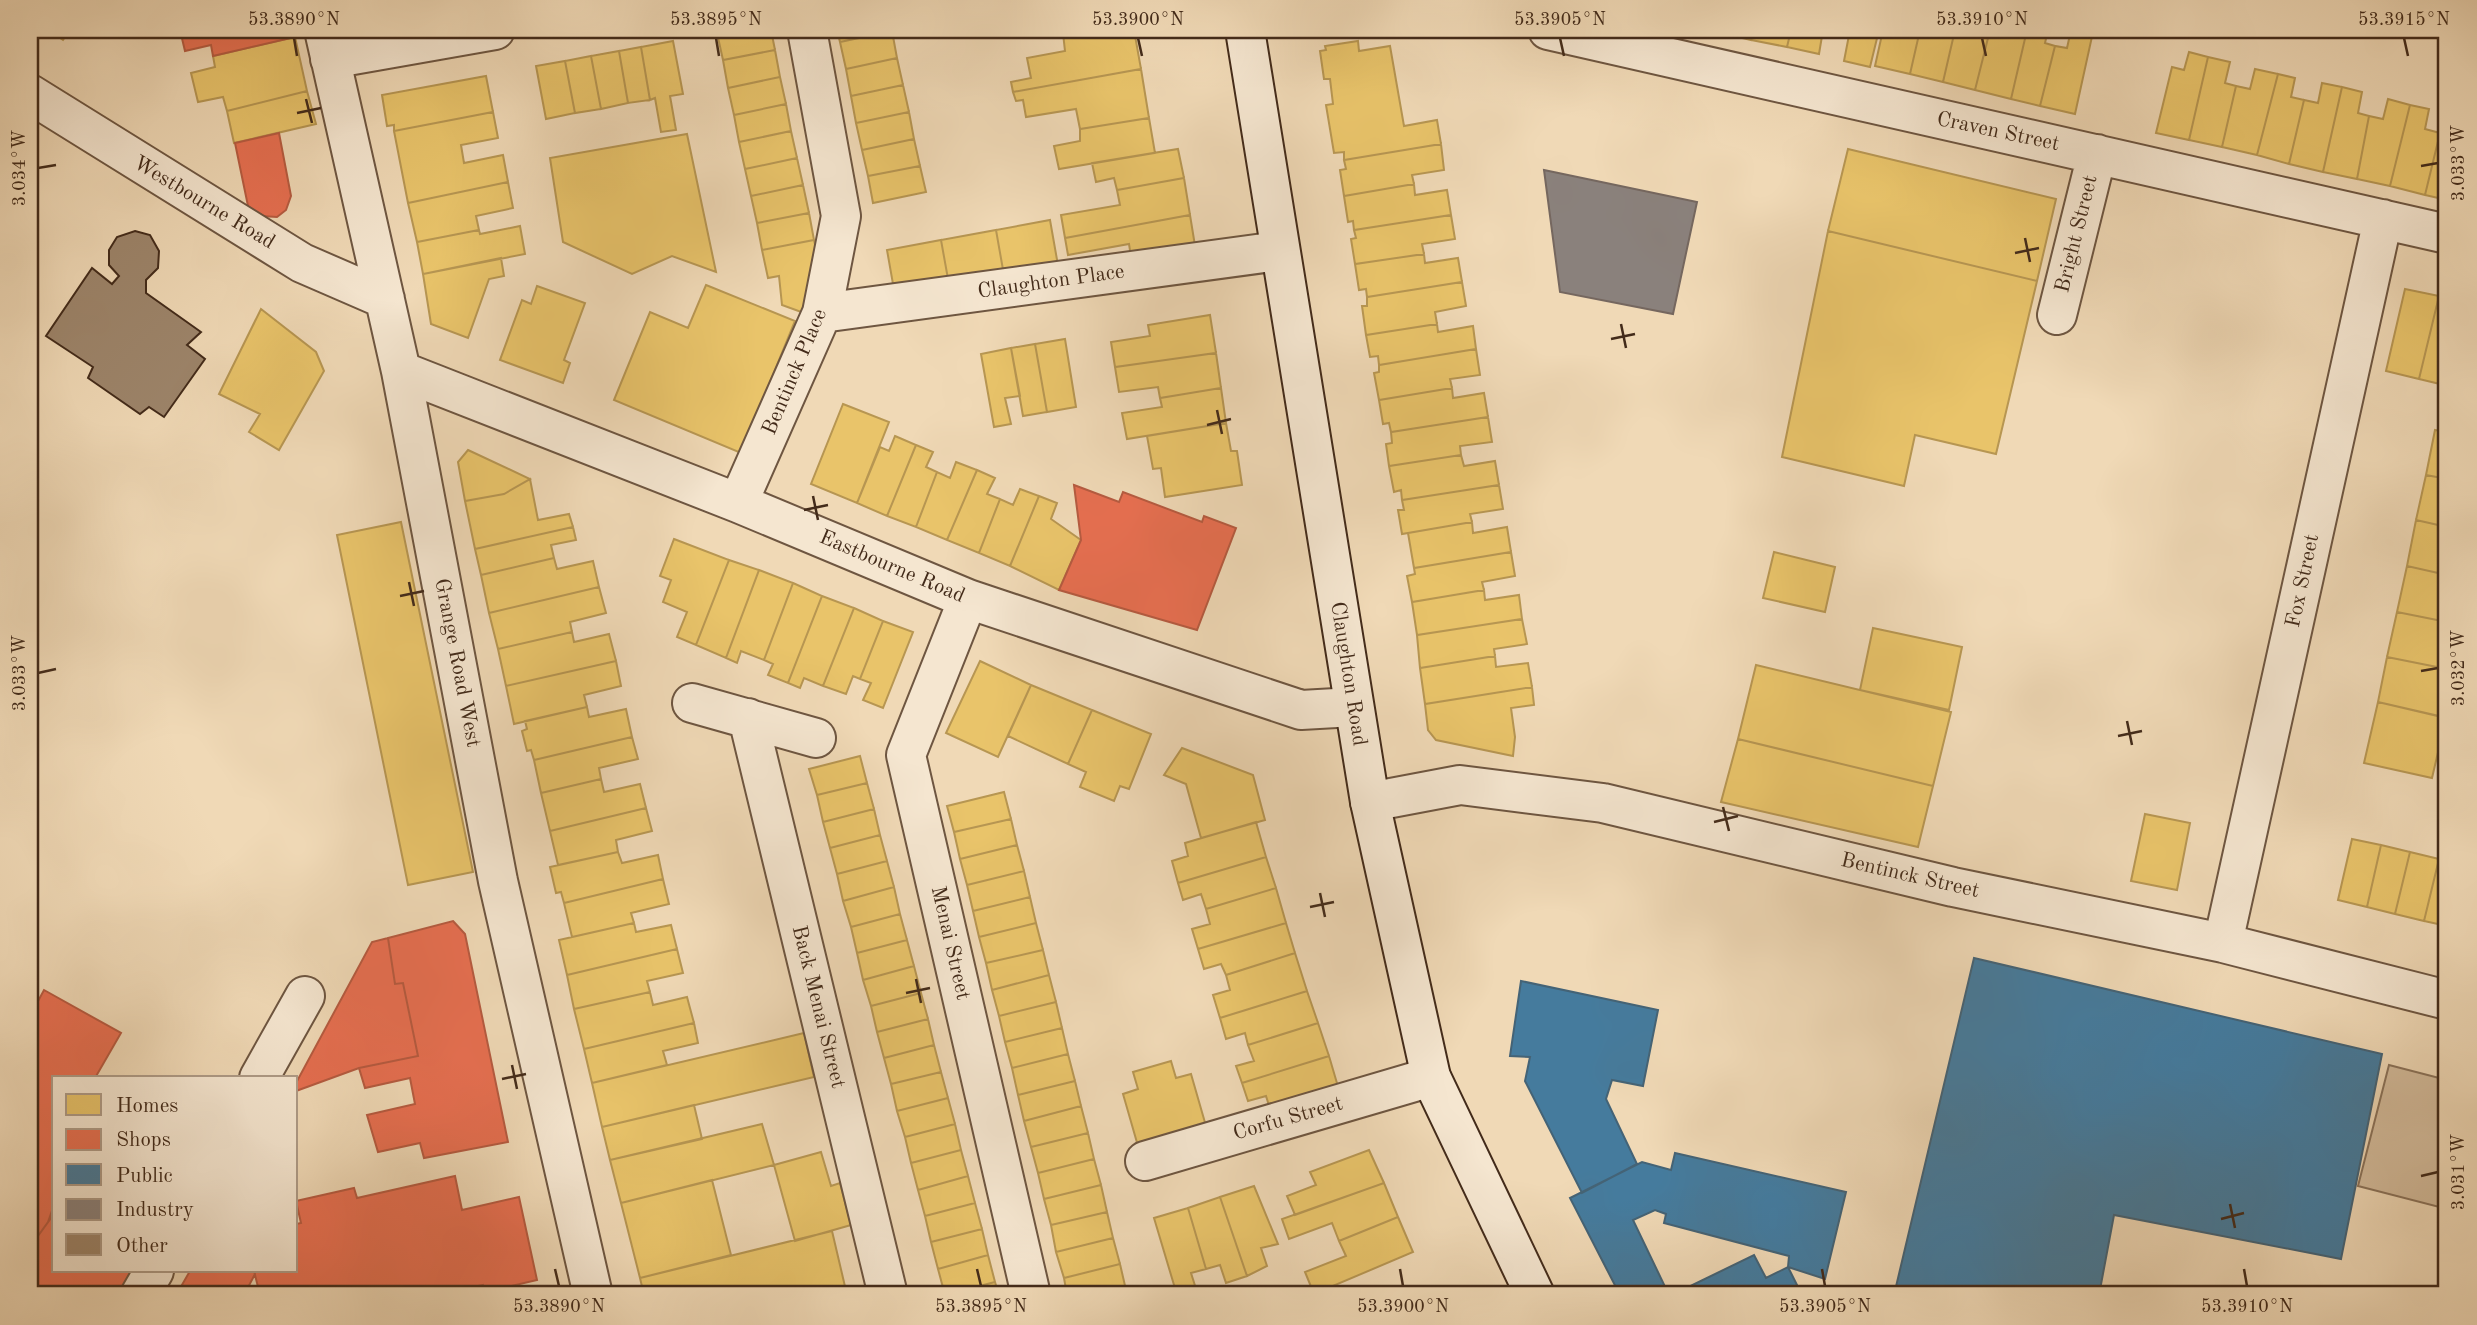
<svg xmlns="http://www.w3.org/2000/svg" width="2477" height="1325" font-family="'Old Standard TT',serif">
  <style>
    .green { fill: #d3bb9b; stroke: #8b735a; stroke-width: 2 }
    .homes { fill: #e9c46a; stroke: #b79652; stroke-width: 2 }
    .shops { fill: #e76f51; stroke: #b65b40; stroke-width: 2 }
    .public { fill: #457b9d; stroke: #446376; stroke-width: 2 }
    .industry { fill: #8a817c; stroke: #75675f; stroke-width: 2 }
    .building { fill: #9d856b; stroke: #432b1a; stroke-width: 2 }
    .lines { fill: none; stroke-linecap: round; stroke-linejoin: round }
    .street-casing { stroke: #6e5641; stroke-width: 42 }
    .secondary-casing { stroke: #432b1a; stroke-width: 42 }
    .street { stroke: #f5e6d0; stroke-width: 38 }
    .secondary { stroke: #f5e6d0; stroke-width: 38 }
    .ticks { fill: none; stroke: #432b1a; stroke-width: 2.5 }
    .labels { text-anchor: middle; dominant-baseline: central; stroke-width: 7; stroke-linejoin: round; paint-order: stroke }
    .street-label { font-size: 21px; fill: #432b1a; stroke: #f5e6d0 }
    .neatline { fill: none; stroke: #432b1a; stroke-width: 2.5 }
    .ticks-label { font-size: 18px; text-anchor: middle; fill: #432b1a }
  </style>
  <rect width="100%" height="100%" fill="#f0d9b6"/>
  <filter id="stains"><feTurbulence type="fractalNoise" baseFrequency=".00286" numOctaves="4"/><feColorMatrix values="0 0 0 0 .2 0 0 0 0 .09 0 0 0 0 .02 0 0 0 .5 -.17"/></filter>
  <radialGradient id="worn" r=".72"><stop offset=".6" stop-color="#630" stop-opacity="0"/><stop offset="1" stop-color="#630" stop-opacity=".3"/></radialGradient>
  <path class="green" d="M2389 1065 2447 1080V1209L2358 1186Z"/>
  <path class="homes" d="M48 30H70L63 40Z
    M734 30H771L775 50 723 60 717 33Z
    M837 30H892V31L840 42Z
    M1084 30H1134L1141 69 1013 92 1011 82 1031 78 1027 58 1065 51 1063 33Z
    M1722 30H1754L1751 40 1721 33Z
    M1754 30H1791L1787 47 1751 40Z
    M1791 30H1823L1819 54 1787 47Z
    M1850 30H1879L1870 67 1844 61Z
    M1883 30H1920L1910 74 1875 66Z
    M1920 30H1955L1943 82 1910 74Z
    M1955 30H1990L1975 90 1943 82Z
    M1990 30H2027L2011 99 1975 90Z
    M2027 30H2048L2045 43 2055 46 2040 106 2011 99Z
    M2071 30 2093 32 2075 114 2040 106 2055 46 2067 48Z
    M892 31 897 58 846 69 840 42Z
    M295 37 307 91 227 111 223 97 198 102 191 73 215 67 213 56Z
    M673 41 683 94 670 96 676 130 661 132 655 98 650 100 641 47Z
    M1358 41 1359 51 1390 46 1404 126 1437 120 1441 144 1344 160V152L1334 153 1326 105 1333 104 1330 79H1324L1320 51 1326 50 1325 46Z
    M641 47 650 100 628 103 619 51Z
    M775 50 780 77 728 88 723 60Z
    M619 51 628 103 601 109 591 56Z
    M2189 52 2208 57 2189 140 2156 133 2172 67 2184 70Z
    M591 56 601 109 575 113 565 61Z
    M2208 57 2230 62 2225 83 2236 86 2222 147 2189 140Z
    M897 58 903 85 851 96 846 69Z
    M565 61 575 113 546 119 536 66Z
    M1141 69 1149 118 1080 129 1076 109 1026 117 1023 100 1016 101 1013 92Z
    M2255 69 2278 74 2257 155 2222 147 2236 86 2250 89Z
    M2278 74 2295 78 2291 97 2304 100 2289 164 2257 155Z
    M486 76 493 112 394 131V125L387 126 382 95Z
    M780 77 786 104 734 115 728 88Z
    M2322 83 2342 87 2323 172 2289 164 2304 100 2318 103Z
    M903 85 909 112 856 123 851 96Z
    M2342 87 2362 92 2358 113 2369 116 2357 179 2323 172Z
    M307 91 316 124 234 143 227 111Z
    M2388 99 2410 105 2390 186 2357 179 2369 116 2383 119Z
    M786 104 791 131 739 142 734 115Z
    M2410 105 2429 109 2425 129 2440 133 2425 195 2390 186Z
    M493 112 498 138 461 145 464 163 503 155 508 182 408 203 394 131Z
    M909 112 914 139 862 150 856 123Z
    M1149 118 1155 153 1059 169 1054 146 1080 141V129Z
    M791 131 797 158 745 169 739 142Z
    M2440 133 2447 135V200L2425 195Z
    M687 134 716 272 672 256 632 274 563 242 550 158Z
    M914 139 920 166 868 176 862 150Z
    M1441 144 1444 170 1412 175 1414 184 1344 196 1340 170 1346 169 1344 160Z
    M1178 149 1184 178 1117 190 1114 178 1096 182 1092 163Z
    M1848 149 2056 199 2037 281 1828 231Z
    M797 158 803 185 751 196 745 169Z
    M920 166 926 192 873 203 868 176Z
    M1184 178 1190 215 1065 238 1061 215 1120 205 1117 190Z
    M508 182 513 208 476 216 479 230 417 242 408 203Z
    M1414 184 1415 195 1447 190 1451 215 1354 230 1353 221 1348 222 1344 196Z
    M803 185 809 213 757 223 751 196Z
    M809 213 814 240 762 250 757 223Z
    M1190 215 1196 252 1132 263 1129 244 1068 255 1065 238Z
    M1451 215 1455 239 1422 244 1424 254 1355 264 1351 239 1356 238 1354 230Z
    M1050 220 1059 271 1005 281 996 230Z
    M520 226 525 254 423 274 417 242 479 230 480 234Z
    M996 230 1005 281 950 290 941 240Z
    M1828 231 2037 281 1996 454 1915 435 1904 486 1782 457Z
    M814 240 823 280 804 313 782 305 779 276 768 278 762 250Z
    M941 240 950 290 896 301 887 250Z
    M1424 254 1425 263 1458 258 1462 282 1367 297 1366 289 1359 290 1355 264Z
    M501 258 504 276 489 279 468 338 431 324 423 274Z
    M1462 282 1466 306 1435 312 1437 324 1366 335 1362 306H1367V297Z
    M706 285 795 321 741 453 614 400 650 312 688 328Z
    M537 286 585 303 564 360 570 363 563 383 500 360 522 300 531 304Z
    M2405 289 2439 296 2419 379 2386 371Z
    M2439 296 2447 297V362L2440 384 2419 379Z
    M261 309 316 352 324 371 279 450 249 432 260 414 219 394Z
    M1210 315 1216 353 1115 367 1111 342 1150 336 1148 325Z
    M1437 324 1438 332 1473 326 1476 349 1379 365 1378 356 1370 357 1366 335Z
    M1065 339 1076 407 1047 412 1035 344Z
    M1035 344 1047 412 1023 416 1011 348Z
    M1011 348 1020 396 1005 398 1011 424 994 427 981 354Z
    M1476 349 1480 375 1450 379 1452 388 1379 400 1374 373 1379 372V365Z
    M1216 353 1221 388 1160 398 1158 387 1119 392 1115 367Z
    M1221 388 1226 423 1127 439 1122 413 1162 407 1160 398Z
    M1452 388 1453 398 1484 393 1488 417 1391 432 1389 423 1383 424 1379 400Z
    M843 404 889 422 857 503 811 484Z
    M1488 417 1492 442 1460 446 1461 455 1389 466 1386 444 1392 443 1391 432Z
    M1226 423 1231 451H1237L1242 485 1165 497 1161 468 1153 469 1147 436Z
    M2435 430 2447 432V479L2426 475Z
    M895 436 916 445 887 516 857 503 880 447 889 451Z
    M916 445 933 452 926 467 937 472 916 527 887 516Z
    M468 450 530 479 504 494 465 501 458 462Z
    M1461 455 1464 466 1495 461 1499 485 1402 500 1401 490 1394 492 1389 466Z
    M956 462 977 470 947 540 916 527 937 472 950 478Z
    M977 470 995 478 987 494 1000 499 979 553 947 540Z
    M2426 475 2447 479V527L2416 520Z
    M530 479 538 520 569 514 573 527 475 549 465 501 504 494Z
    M1499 485 1503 509 1470 514 1472 522 1402 534 1398 510H1404L1402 500Z
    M1020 489 1039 496 1010 566 979 553 1000 499 1013 505Z
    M1039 496 1057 503 1051 519 1081 540 1059 590 1010 566Z
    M2416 520 2447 527V575L2407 566Z
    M401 522 473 872 408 885 337 535Z
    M1472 522 1473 533 1507 527 1511 552 1414 568 1408 533Z
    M573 527 576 540 551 545 554 558 481 575 475 549Z
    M674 539 729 560 696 645 677 637 687 612 663 602 671 580 660 576Z
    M1511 552 1515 576 1482 582 1484 590 1412 602 1407 576 1415 574 1414 568Z
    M1774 552 1835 567 1825 612 1763 598Z
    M554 558 557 569 593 561 599 587 489 613 481 575Z
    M729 560 759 570 726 658 696 645Z
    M2407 566 2447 575V622L2397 612Z
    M759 570 793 583 764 660 741 651 737 663 726 658Z
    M793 583 822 596 788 683 768 675 773 664 764 660Z
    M599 587 606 613 570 622 572 632 498 649 489 613Z
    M1484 590 1485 600 1519 595 1522 619 1417 635 1412 602Z
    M822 596 854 608 823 686 804 678 800 688 788 683Z
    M854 608 883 621 860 679 853 676 846 694 823 686Z
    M2397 612 2447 622V669L2387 657Z
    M1522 619 1527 644 1494 649 1495 656 1420 668 1417 635Z
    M883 621 913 632 883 708 863 700 871 683 860 679Z
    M1873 628 1962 647 1949 710 1860 690Z
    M572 632 574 642 609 634 616 661 506 686 498 649Z
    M1495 656 1496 667 1528 663 1532 687 1425 704 1420 668Z
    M2387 657 2447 669 2439 716 2378 702Z
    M616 661 621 686 584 695 587 707 514 724 506 686Z
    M980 661 1031 685 998 757 946 733Z
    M1756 665 1951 712 1933 786 1738 739Z
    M1031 685 1092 710 1068 764 1008 736Z
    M1532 687 1534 705 1511 708 1515 737 1513 756 1436 740 1428 730 1425 704Z
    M2378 702 2446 718 2432 778 2364 763Z
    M587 707 589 717 626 709 632 737 534 760 531 750 527 751 522 731 527 729 525 721Z
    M1092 710 1151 734 1129 789 1120 786 1114 801 1080 787 1086 772 1068 764Z
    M632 737 638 759 599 768 601 779 541 793 534 760Z
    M1738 739 1933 786 1918 847 1721 802Z
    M1182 748 1253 775 1265 820 1201 838 1186 784 1164 775Z
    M860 756 867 783 817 795 809 769Z
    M601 779 604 792 640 784 646 808 550 831 541 793Z
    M867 783 874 809 823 822 817 795Z
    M1004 792 1011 819 954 832 947 806Z
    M646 808 652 831 616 840 618 852 558 865 550 831Z
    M874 809 880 835 830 848 823 822Z
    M2145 814 2190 823 2177 890 2131 881Z
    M1011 819 1017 845 960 859 954 832Z
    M1256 822 1266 857 1178 883 1172 861 1188 856 1185 843Z
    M880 835 887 861 837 874 830 848Z
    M2352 839 2381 845 2367 907 2338 900Z
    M1017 845 1024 871 967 885 960 859Z
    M2381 845 2410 852 2395 914 2367 907Z
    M618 852 622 863 658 855 663 879 564 903 561 892 556 893 550 867Z
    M2410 852 2439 859 2424 921 2395 914Z
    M1266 857 1276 888 1206 909 1201 894 1183 900 1178 883Z
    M2439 859 2447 861V926L2424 921Z
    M887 861 894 887 843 901 837 874Z
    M1024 871 1030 897 973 911 967 885Z
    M663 879 669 904 631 913 634 923 572 937 564 903Z
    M894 887 900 914 851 927 843 901Z
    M1276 888 1286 923 1198 949 1192 929 1210 924 1206 909Z
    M1030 897 1036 923 979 937 973 911Z
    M900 914 907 940 857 953 851 927Z
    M634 923 636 932 671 925 677 949 567 975 559 940Z
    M1036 923 1043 950 986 963 979 937Z
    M1286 923 1295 953 1226 975 1221 964 1204 969 1198 949Z
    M907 940 914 966 863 980 857 953Z
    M677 949 683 973 647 981 650 992 574 1009 567 975Z
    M1043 950 1049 975 992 990 986 963Z
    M1295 953 1307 991 1220 1018 1213 995 1230 990 1226 975Z
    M914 966 921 993 871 1006 863 980Z
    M1049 975 1056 1002 999 1016 992 990Z
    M1307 991 1318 1023 1248 1045 1245 1033 1226 1039 1220 1018Z
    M650 992 653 1005 687 997 694 1023 584 1049 574 1009Z
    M921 993 928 1019 877 1032 871 1006Z
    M1056 1002 1062 1028 1005 1042 999 1016Z
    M928 1019 934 1045 884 1058 877 1032Z
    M694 1023 698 1043 663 1051 667 1065 592 1083 584 1049Z
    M1318 1023 1329 1056 1242 1083 1236 1066 1254 1061 1248 1045Z
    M1062 1028 1068 1054 1012 1068 1005 1042Z
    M804 1033 814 1077 602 1127 592 1083Z
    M934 1045 941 1072 891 1084 884 1058Z
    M1068 1054 1075 1081 1018 1095 1012 1068Z
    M1329 1056 1339 1090 1271 1112 1266 1096 1248 1101 1242 1083Z
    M1171 1061 1176 1078 1191 1074 1208 1133 1140 1153 1123 1094 1138 1089 1133 1072Z
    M941 1072 948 1098 897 1111 891 1084Z
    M1075 1081 1081 1106 1024 1121 1018 1095Z
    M948 1098 955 1124 905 1137 897 1111Z
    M694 1105 702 1139 610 1160 602 1127Z
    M1081 1106 1088 1133 1031 1147 1024 1121Z
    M762 1124 774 1165 621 1203 610 1160Z
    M955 1124 961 1150 911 1163 905 1137Z
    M1088 1133 1094 1159 1038 1173 1031 1147Z
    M961 1150 968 1176 918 1190 911 1163Z
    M1369 1150 1384 1183 1295 1215 1287 1196 1316 1185 1310 1172Z
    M821 1152 831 1186 840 1183 851 1225 795 1241 774 1165Z
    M1094 1159 1101 1185 1044 1199 1038 1173Z
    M968 1176 975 1203 925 1216 918 1190Z
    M712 1180 731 1255 640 1278 621 1203Z
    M1384 1183 1398 1217 1339 1241 1332 1223 1289 1239 1282 1219Z
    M1101 1185 1107 1212 1051 1225 1044 1199Z
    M1254 1186 1278 1244 1261 1248 1267 1266 1247 1276 1220 1197Z
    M1220 1197 1247 1276 1226 1283 1220 1265 1206 1269 1188 1208Z
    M975 1203 982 1229 931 1242 925 1216Z
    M1188 1208 1206 1269 1191 1273 1197 1292 1177 1295 1154 1218Z
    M1107 1212 1113 1238 1056 1252 1051 1225Z
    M1398 1217 1413 1252 1314 1294 1305 1272 1346 1256 1339 1241Z
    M982 1229 988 1255 938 1269 931 1242Z
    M832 1231 847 1295H644L640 1278Z
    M1113 1238 1120 1264 1064 1278 1056 1252Z
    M988 1255 995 1282 945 1295 938 1269Z
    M1120 1264 1126 1290 1105 1295H1067L1064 1278Z
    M995 1282 999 1295H945Z"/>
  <path class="shops" d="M180 30H293L295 37 213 56 211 45 185 51Z
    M279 133 291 196 286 210 277 217 261 216 248 206 235 143Z
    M1074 485 1119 502 1123 492 1202 522 1204 516 1236 528 1197 630 1059 590 1081 540Z
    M453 921 465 934 508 1142 424 1158 420 1143 378 1152 367 1115 415 1104 410 1078 365 1088 359 1068 418 1056 403 983 395 984 388 938Z
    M388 938 395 984 403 983 418 1056 359 1068 296 1091V1083L372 942Z
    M44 990 121 1033 95 1078H54V1205L48 1222 30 1247V1016Z
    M455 1176 462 1210 519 1197 537 1280 485 1292 483 1285 434 1295H260L254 1271H296V1224L301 1223 296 1201 354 1188 357 1198Z
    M54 1214V1271H132L118 1295H36L30 1292V1247Z
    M190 1271H254L255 1274 244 1295H188L179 1290Z"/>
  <path class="public" d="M1974 958 2382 1054 2341 1259 2114 1215 2099 1295H1894Z
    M1521 981 1658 1010 1643 1086 1612 1080 1606 1099 1637 1164 1582 1193 1525 1081 1530 1057 1510 1056Z
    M1675 1153 1846 1192 1825 1279 1788 1267 1789 1256 1664 1223 1666 1214 1655 1210 1633 1220 1669 1295H1620L1570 1198 1642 1162 1671 1170Z
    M1754 1255 1766 1278 1788 1267 1802 1295H1672Z"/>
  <path class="industry" d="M1544 170 1697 202 1673 314 1560 292Z"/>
  <path class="building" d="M135 231 150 235 159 251 158 268 146 280V293L201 332 187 345 205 359 164 417 149 407 140 414 88 378 93 367 46 336 92 268 112 284 119 276 109 265V250L117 237Z"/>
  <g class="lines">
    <defs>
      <path id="street" d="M324 30 401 371 498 881 593 1295
        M1548 30 2447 234
        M330 59 495 30
        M30 94 302 263 385 299
        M822 313 1279 251
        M2057 315 2097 154
        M401 371 738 503 968 599 1301 710 1354 707
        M738 503 822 313 841 216 807 30
        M968 599 906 755 1031 1295
        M692 703 816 738
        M748 718 888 1295
        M1370 802 1460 785 1603 803 1953 887 2223 943 2447 1000
        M2223 943 2383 219
        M259 1078 305 996
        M1145 1161 1431 1077
        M140 1295 154 1271"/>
      <path id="secondary" d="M1245 30 1370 802 1431 1077 1535 1295"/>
    </defs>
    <use href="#street" class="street-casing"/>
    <use href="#secondary" class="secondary-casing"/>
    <use href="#street" class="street"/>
    <use href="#secondary" class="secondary"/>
  </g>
  <path class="ticks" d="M294 38 297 56M716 38 719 56M1138 38 1142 56M1560 38 1564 56M1982 38 1986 56M2404 38 2408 56M306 99 312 123M297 113 321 108M2421 166 2438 163M38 168 56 165M2025 238 2030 262M2015 253 2039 248M1621 324 1626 348M1611 339 1635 334M1217 410 1222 434M1207 425 1231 419M813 496 818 520M804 510 828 505M409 582 414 606M400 596 424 591M2421 671 2438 668M38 673 56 669M2127 721 2132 745M2118 736 2142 731M1723 807 1729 831M1714 822 1738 816M1320 893 1325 917M1310 907 1334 902M916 979 921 1003M906 993 930 988M512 1065 517 1089M502 1079 526 1074M2421 1176 2438 1172M2230 1204 2235 1228M2221 1219 2244 1213M555 1269 559 1286M977 1269 981 1286M1400 1269 1403 1286M1822 1269 1825 1286M2244 1269 2247 1286"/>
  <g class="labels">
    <g class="street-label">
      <text transform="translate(1998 132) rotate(12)">Craven Street</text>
      <text transform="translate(204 203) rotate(31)">Westbourne Road</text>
      <text transform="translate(2077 234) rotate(-76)">Bright Street</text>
      <text transform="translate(1051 282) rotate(-8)">Claughton Place</text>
      <text transform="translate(795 372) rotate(-67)">Bentinck Place</text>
      <text transform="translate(892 567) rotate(23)">Eastbourne Road</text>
      <text transform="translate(2303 581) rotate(-78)">Fox Street</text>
      <text transform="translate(457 663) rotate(79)">Grange Road West</text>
      <text transform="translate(1348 674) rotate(81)">Claughton Road</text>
      <text transform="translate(1910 876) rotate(13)">Bentinck Street</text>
      <text transform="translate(950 943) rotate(77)">Menai Street</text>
      <text transform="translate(818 1007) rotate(76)">Back Menai Street</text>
      <text transform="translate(1288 1119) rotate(-16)">Corfu Street</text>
    </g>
  </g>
  <rect width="2477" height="1325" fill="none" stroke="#f0d9b6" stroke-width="77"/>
  <rect x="52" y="1076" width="245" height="196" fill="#f5e6d0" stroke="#ae9b87" stroke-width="2"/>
  <rect x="66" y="1094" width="35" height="21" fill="#e9c46a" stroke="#ae9b87" stroke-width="2"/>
  <text x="116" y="1112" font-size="21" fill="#432b1a">Homes</text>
  <rect x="66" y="1129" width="35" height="21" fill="#e76f51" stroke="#ae9b87" stroke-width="2"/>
  <text x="116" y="1146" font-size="21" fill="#432b1a">Shops</text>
  <rect x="66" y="1164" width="35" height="21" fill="#457b9d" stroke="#ae9b87" stroke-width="2"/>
  <text x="116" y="1182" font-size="21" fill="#432b1a">Public</text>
  <rect x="66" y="1199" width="35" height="21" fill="#8a817c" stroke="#ae9b87" stroke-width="2"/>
  <text x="116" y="1216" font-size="21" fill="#432b1a">Industry</text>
  <rect x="66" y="1234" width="35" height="21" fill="#9d856b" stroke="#ae9b87" stroke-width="2"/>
  <text x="116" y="1252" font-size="21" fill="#432b1a">Other</text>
  <rect x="38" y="38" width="2400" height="1248" class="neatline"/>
  <g class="ticks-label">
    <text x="294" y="25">53.3890°N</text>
    <text x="716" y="25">53.3895°N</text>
    <text x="1138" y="25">53.3900°N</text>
    <text x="1560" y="25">53.3905°N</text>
    <text x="1982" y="25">53.3910°N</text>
    <text x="2404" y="25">53.3915°N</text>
    <text transform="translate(2458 163) rotate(-90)" y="6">3.033°W</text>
    <text transform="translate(19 168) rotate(-90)" y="6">3.034°W</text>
    <text transform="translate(2458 668) rotate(-90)" y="6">3.032°W</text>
    <text transform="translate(19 673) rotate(-90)" y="6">3.033°W</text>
    <text transform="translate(2458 1172) rotate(-90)" y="6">3.031°W</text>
    <text x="559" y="1312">53.3890°N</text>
    <text x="981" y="1312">53.3895°N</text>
    <text x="1403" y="1312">53.3900°N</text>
    <text x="1825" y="1312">53.3905°N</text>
    <text x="2247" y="1312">53.3910°N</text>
  </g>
  <rect width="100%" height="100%" filter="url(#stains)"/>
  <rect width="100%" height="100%" fill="url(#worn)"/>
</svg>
